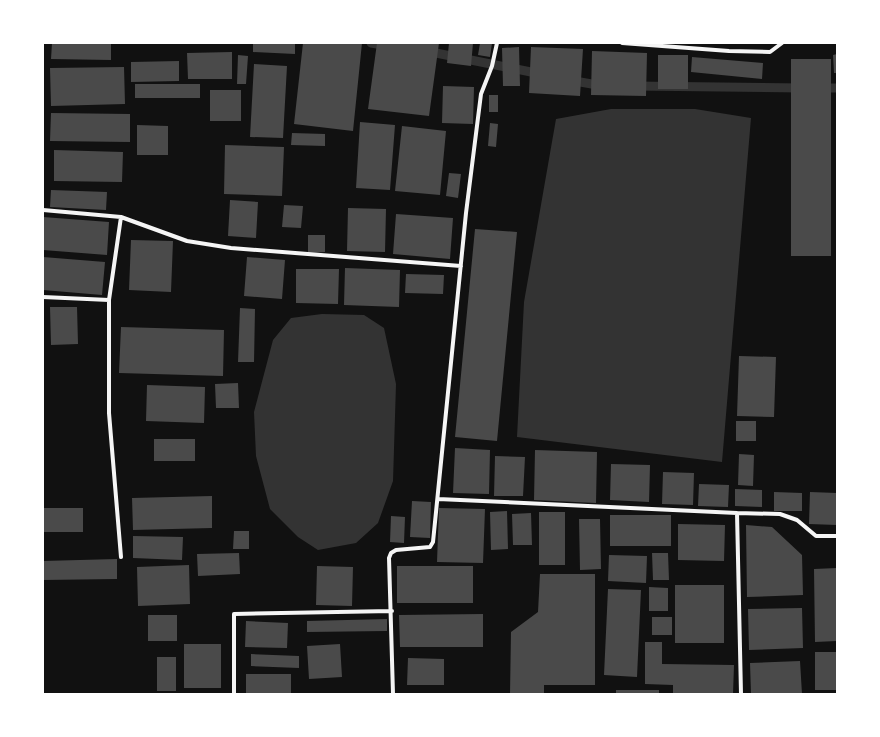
<svg xmlns="http://www.w3.org/2000/svg" width="880" height="737" font-family="'Alegreya Sans',sans-serif">
  <style>
    .water { fill: #333 }
    .lines { fill: none; stroke-linecap: round; stroke-linejoin: round }
    .stream { stroke: #333; stroke-width: 9 }
    .building { fill: #4a4a4a }
    .minor { stroke: #f5f5f5; stroke-width: 4 }
  </style>
  <rect width="100%" height="100%" fill="#111"/>
  <path class="water" d="M611 109H695L751 118 722 462 517 437 524 302 556 119Z
    M322 314 364 315 384 328 396 384 393 481 378 523 356 543 318 550 298 537 270 509 256 456 254 412 273 340 291 318Z"/>
  <g class="lines">
    <path class="stream" d="M371 43 389 46
      M426 51 541 74
      M569 80 603 86
      M634 86 803 88
      M820 88H837"/>
  </g>
  <path class="building" d="M52 43H111V60L51 59Z
    M253 43H295V54L253 52Z
    M303 43H362L353 131 294 124Z
    M377 43H439L429 116 368 109Z
    M449 43H473L471 66 447 63Z
    M480 43H492L490 57 478 55Z
    M519 47 520 86H503L502 48Z
    M531 47 583 49 580 96 529 93Z
    M592 51 647 53 646 96 591 95Z
    M232 52V79H188L187 53Z
    M837 54V73H834L833 55Z
    M238 55 248 56 246 84H237Z
    M658 55H688V89H658Z
    M692 57 763 63 762 79 691 72Z
    M791 59H831V256H791Z
    M179 61V81L131 82V62Z
    M254 64 287 66 283 138 250 137Z
    M124 67 125 104 51 106 50 68Z
    M135 84H200V98H135Z
    M443 86 474 87 473 124 442 123Z
    M210 90H241V121H210Z
    M489 95H498V112H489Z
    M51 113 130 114V142L50 141Z
    M360 122 395 125 390 190 356 188Z
    M490 123 498 124 496 147 488 146Z
    M137 125 168 126V155H137Z
    M402 126 446 131 440 195 395 191Z
    M292 133 325 134V146L291 145Z
    M225 145 284 147 282 196 224 194Z
    M54 150 123 152 122 182 54 181Z
    M449 173 461 174 458 198 446 196Z
    M51 190 107 192 106 210 50 207Z
    M230 200 258 202 256 238 228 236Z
    M284 205 303 206 301 228 282 227Z
    M348 208 386 209 385 252 347 251Z
    M396 214 453 218 450 259 393 254Z
    M43 217 109 222 107 255 43 250Z
    M475 229 517 232 497 441 455 437Z
    M308 235H325V252L308 253Z
    M131 240 173 241 171 292 129 290Z
    M43 257 105 262 102 295 43 290Z
    M247 257 285 260 282 299 244 296Z
    M345 268 400 270 399 307 344 305Z
    M296 269H339L338 304 296 303Z
    M406 274 444 275 443 294 405 293Z
    M50 307H77L78 344 51 345Z
    M240 308 255 309 254 362H238Z
    M121 327 224 330 223 376 119 373Z
    M739 356 776 357 774 417 737 416Z
    M238 383 239 408H216L215 384Z
    M147 385 205 387 204 423 146 421Z
    M736 421H756V441H736Z
    M154 439H195V461H154Z
    M455 448 490 450 489 494 453 493Z
    M535 450 597 452 596 503 534 500Z
    M739 454 754 455 753 486 738 485Z
    M495 456 525 457 523 496H494Z
    M611 464 650 465 649 502 610 500Z
    M663 472 694 473 693 505 662 504Z
    M699 484 729 485 728 507 698 506Z
    M735 489 762 490V507L735 506Z
    M774 492 802 493V511H774Z
    M810 492 837 493V525L809 524Z
    M212 496V528L133 530 132 498Z
    M412 501 431 502 430 538 410 537Z
    M43 508H83V532H43Z
    M439 508 485 509 483 563 437 562Z
    M507 511 508 549 491 550 490 512Z
    M539 512H565V565H539Z
    M531 513 532 545H513L512 514Z
    M610 515H671V546H610Z
    M391 516 405 517 404 543 390 542Z
    M579 519H600L601 569 580 570Z
    M678 524 725 525 724 561 678 560Z
    M746 525 772 527 802 555 803 595 747 597Z
    M234 531H249V549H233Z
    M133 536 183 537 182 560 133 558Z
    M239 553 240 574 198 576 197 554Z
    M652 553H668L669 580H653Z
    M609 555 647 556 646 583 608 581Z
    M117 559V579L43 580V561Z
    M189 565 190 604 138 606 137 567Z
    M317 566 353 567 352 606 316 605Z
    M397 566H473V603H397Z
    M837 568V641L815 642 814 569Z
    M540 574H595V685H544V694H510L511 632 538 612Z
    M675 585H724V643H675Z
    M649 587 668 588V611H649Z
    M608 589 641 590 637 677 604 675Z
    M802 608 803 648 749 650 748 609Z
    M483 614V647H400L399 615Z
    M148 615H177V641H148Z
    M652 617H672V635H652Z
    M387 619V631L307 632V621Z
    M246 621 288 623 287 648 245 647Z
    M645 642H662V664L734 665 733 694H673V685L645 684Z
    M184 644H221V688H184Z
    M340 644 342 677 309 679 307 646Z
    M815 652H837V690H815Z
    M251 654 299 656V668L251 666Z
    M157 657H176V691H157Z
    M408 658 444 659V685H407Z
    M800 661 802 694H751L750 663Z
    M246 674H291V694H246Z
    M616 690H659V694H616Z"/>
  <g class="lines">
    <path class="minor" d="M622 43 729 51 770 52 782 43
      M43 210 121 217
      M43 297 109 300 121 217 187 241 231 248 461 266
      M109 300V413L121 557
      M438 499 737 513 741 694
      M737 513 780 514 797 520 816 536H837
      M234 694V614L392 611
      M393 694 389 558 391 553 396 550 430 547 433 542 466 213 481 94 492 66 497 43"/>
  </g>
  <rect width="880" height="737" fill="none" stroke="#ffffff" stroke-width="88"/>
</svg>
